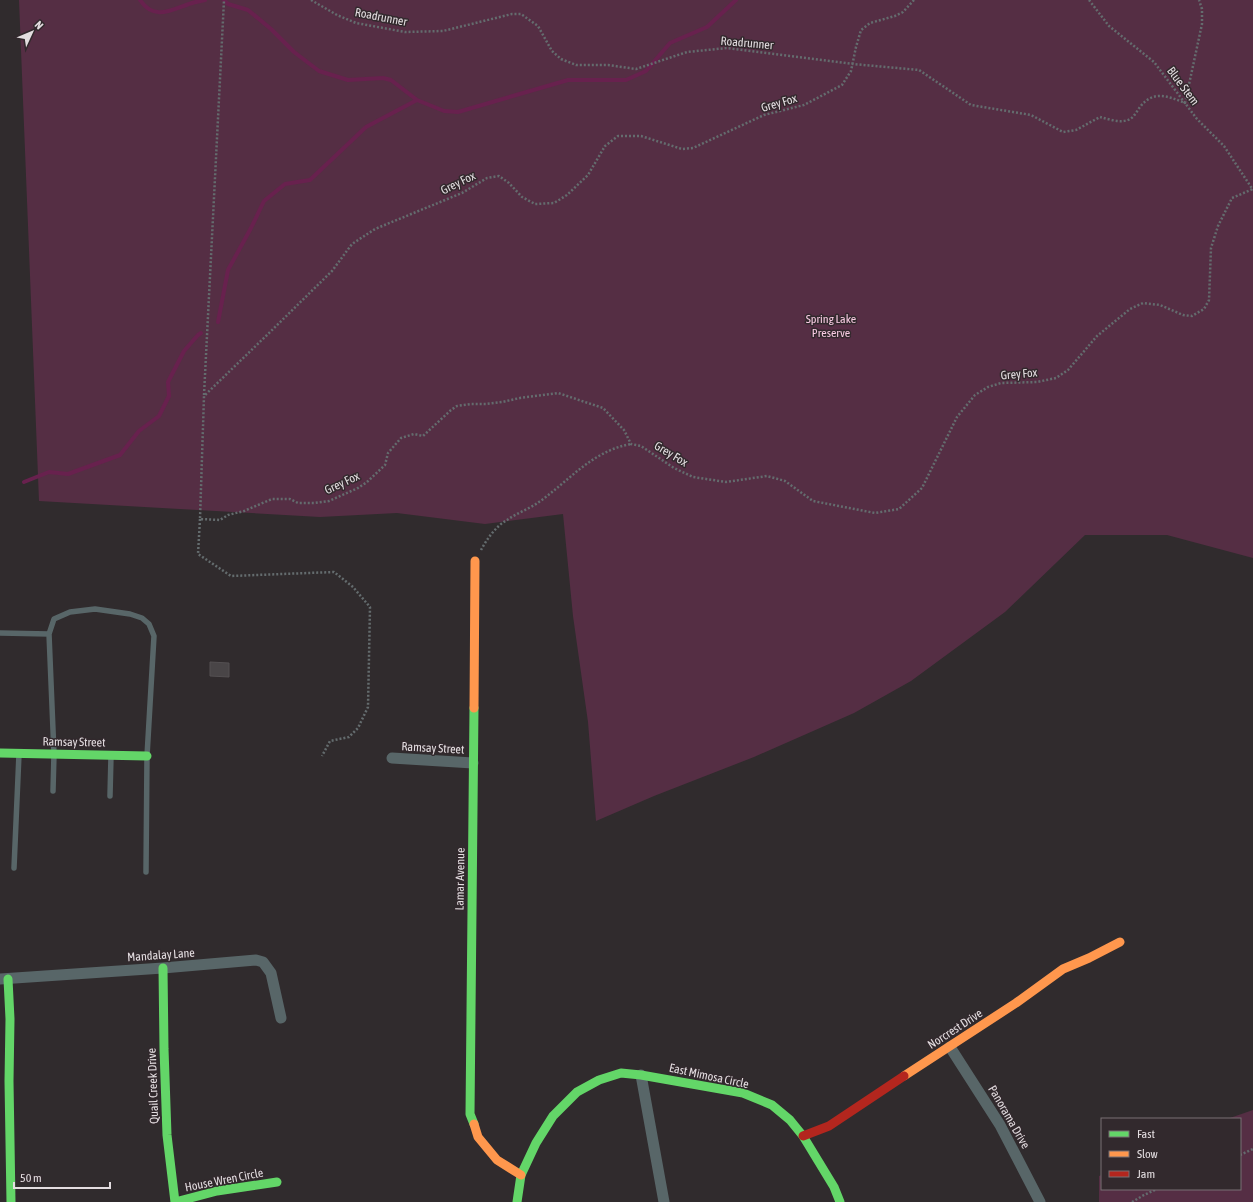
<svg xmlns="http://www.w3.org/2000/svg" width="1253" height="1202" font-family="'Asap Condensed',sans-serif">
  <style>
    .green { fill: #552e44 }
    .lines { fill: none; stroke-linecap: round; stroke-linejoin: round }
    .stream { stroke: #68214e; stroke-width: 4 }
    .building { fill: #494547; stroke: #545052 }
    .path { stroke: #646c6e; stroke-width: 2.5; stroke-dasharray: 2 2; stroke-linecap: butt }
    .lane { stroke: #586668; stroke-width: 5.5 }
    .street { stroke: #586668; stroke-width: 11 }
    .fast { stroke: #63d668; stroke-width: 9 }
    .slow { stroke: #ff974d; stroke-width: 9 }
    .jam { stroke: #b3261e; stroke-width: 9 }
    .labels { text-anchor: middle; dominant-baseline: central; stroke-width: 3; stroke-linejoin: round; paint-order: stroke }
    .street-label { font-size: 12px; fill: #e3dde0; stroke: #32292d }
    .park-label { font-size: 12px; fill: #f9cbe3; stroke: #32292d }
  </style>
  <rect width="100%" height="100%" fill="#302b2d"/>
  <path class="green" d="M19 0H1253V558L1167 535H1085L1005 612 911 681 854 713 754 757 654 796 596 821 588 722 573 616 563 514 485 524 397 513 320 517 39 501Z
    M1253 1110V1202H1099V1176L1102 1175V1189H1240V1119H1227Z"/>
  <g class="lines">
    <path class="stream" d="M140 0C154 21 171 10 189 4 194 2 200 1 205 0
      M224 0 228 4 248 10 271 29 294 52 319 71 348 80 383 78 391 80 417 100 444 111 458 112 568 80H626L646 71 670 43 707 27 736 0
      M218 322 228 270 251 228 264 201 285 184 310 180 366 127 417 100
      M24 482 49 472 68 474 120 455 139 431 159 416 169 396 168 382 184 351 198 335 201 333"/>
  </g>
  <path class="building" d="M210 662 229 663V677L210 676Z"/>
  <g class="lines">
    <path class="path" d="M311 0 337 15 356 23 405 32 443 31 512 14H521L538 26 552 51 561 59 576 65H608L636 69 687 52 727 48 853 64 919 70 971 105 1031 115 1063 132 1076 130 1100 117C1109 119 1121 124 1130 119 1134 117 1137 111 1140 107 1153 90 1168 96 1185 103L1202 24V9L1199 0
      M914 0 903 12 895 16 870 23 861 30 856 47 851 71 842 85 804 105 764 115 693 148 682 149 641 136H618L605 146 588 175 567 195 554 203 535 204 522 197 509 183 499 176 487 178 462 193 375 229 352 244 332 271 267 335 204 396 200 519 220 520 228 515 244 511 272 499H290L298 503H314L329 501 358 488 367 482 385 465 388 453 401 438 414 434 423 436 451 410 457 406 471 404H486L502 402 520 398 558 393 603 408 624 430 631 444 641 446 674 468 693 477 726 482 767 476 785 481 813 501 875 513 899 509 922 488 957 417 975 395 988 387 1001 383 1037 382 1056 378 1068 370 1097 336 1130 309 1143 303 1160 305 1183 315 1192 316 1204 309 1209 300 1211 248 1218 226 1232 198 1253 189
      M1089 0 1109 26 1154 62 1197 119 1224 146 1253 190
      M204 395 224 0
      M200 519 198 554 231 576 334 572 353 587 370 607 368 707 358 728 349 737 330 741 322 756
      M481 550C487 539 496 526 507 520 517 513 529 509 539 502 570 480 592 451 631 444
      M1240 1155 1253 1149
      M1132 1202 1144 1195 1157 1189"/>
    <path class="lane" d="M0 633 49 634 54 619 70 612 95 609 130 614 142 618 149 624 154 636 147 756 146 872
      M49 634 54 754 53 791
      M110 796 111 756
      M14 868 19 754"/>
    <path class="street" d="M392 758 473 763
      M0 979 163 968 256 960 263 962 271 973 281 1018
      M950 1047 1000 1125 1040 1202
      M641 1075 664 1202"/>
    <path class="fast" d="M0 753 147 756
      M163 968 164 1049 167 1135 175 1202 217 1191 277 1182
      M8 979 10 1019 9 1081 11 1202
      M474 1124 470 1114 474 708
      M517 1202 521 1175 536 1143 553 1116 577 1092 599 1080 621 1073 641 1075 743 1093 772 1105 790 1120 803 1136 834 1187 840 1202"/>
    <path class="slow" d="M474 708 475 561
      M904 1076 1016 1003 1063 969 1089 958 1120 942
      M474 1124 478 1137 497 1160 521 1175"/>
    <path class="jam" d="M803 1136 829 1126 904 1076"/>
  </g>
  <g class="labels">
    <g class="street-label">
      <text transform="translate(381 17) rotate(11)">Roadrunner</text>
      <text transform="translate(747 43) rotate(5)">Roadrunner</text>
      <text transform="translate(1183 86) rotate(53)">Blue Stem</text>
      <text transform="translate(779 103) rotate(-16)">Grey Fox</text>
      <text transform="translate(458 183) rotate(-26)">Grey Fox</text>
      <text transform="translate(1019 374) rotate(-5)">Grey Fox</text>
      <text transform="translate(671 454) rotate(31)">Grey Fox</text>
      <text transform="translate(342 483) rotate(-25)">Grey Fox</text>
      <text transform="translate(74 742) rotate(1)">Ramsay Street</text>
      <text transform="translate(433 748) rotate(3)">Ramsay Street</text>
      <text transform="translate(460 879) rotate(-89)">Lamar Avenue</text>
      <text transform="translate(161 955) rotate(-4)">Mandalay Lane</text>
      <text transform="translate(955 1029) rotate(-33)">Norcrest Drive</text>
      <text transform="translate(709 1076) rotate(12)">East Mimosa Circle</text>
      <text transform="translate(153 1086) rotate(-92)">Quail Creek Drive</text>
      <text transform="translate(1009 1117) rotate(60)">Panorama Drive</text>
      <text transform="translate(224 1180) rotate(-11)">House Wren Circle</text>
    </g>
    <g class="park-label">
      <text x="831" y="319">Spring Lake<tspan x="831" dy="14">Preserve</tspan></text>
    </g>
  </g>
  <rect x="1101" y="1118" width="140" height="72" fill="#32292d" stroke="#797175"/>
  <rect x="1109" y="1131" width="20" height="6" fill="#63d668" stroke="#797175"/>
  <text x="1137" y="1138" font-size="12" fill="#e3dde0">Fast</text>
  <rect x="1109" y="1151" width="20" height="6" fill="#ff974d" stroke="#797175"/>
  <text x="1137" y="1158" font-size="12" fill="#e3dde0">Slow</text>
  <rect x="1109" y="1171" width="20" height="6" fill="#b3261e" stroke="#797175"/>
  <text x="1137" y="1178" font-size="12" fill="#e3dde0">Jam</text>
  <g transform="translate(32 32) rotate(46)" stroke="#32292d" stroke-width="3" paint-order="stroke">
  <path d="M0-3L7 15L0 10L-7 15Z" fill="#e3dde0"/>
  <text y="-6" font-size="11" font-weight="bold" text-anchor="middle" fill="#e3dde0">N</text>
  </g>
  <path d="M14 1182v6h96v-6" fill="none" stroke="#e3dde0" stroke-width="2"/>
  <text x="20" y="1182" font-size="12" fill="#e3dde0" stroke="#32292d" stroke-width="3" paint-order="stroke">50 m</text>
</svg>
